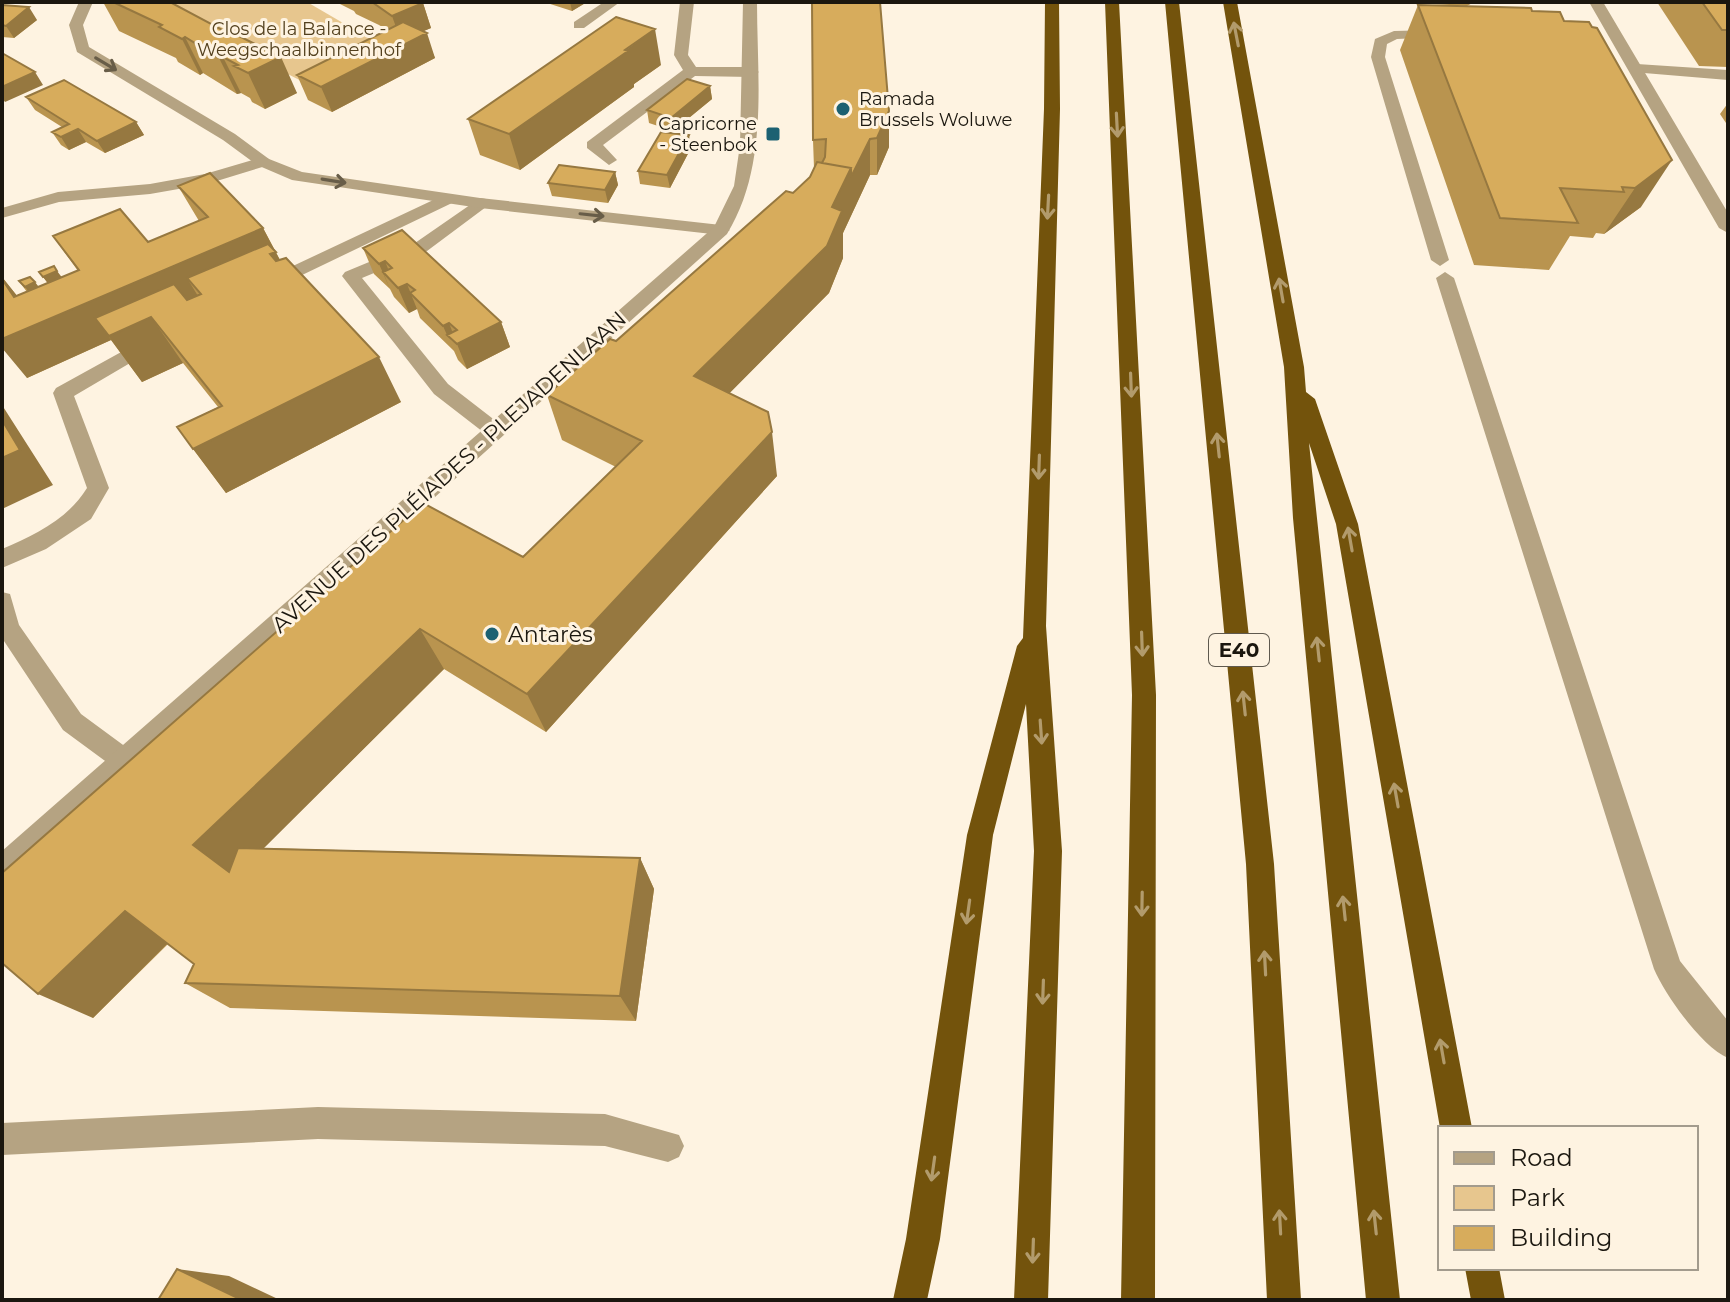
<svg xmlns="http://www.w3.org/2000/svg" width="1730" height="1302" font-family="Montserrat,sans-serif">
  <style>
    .green { fill: #e7c68e }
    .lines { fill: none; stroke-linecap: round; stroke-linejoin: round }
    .service { fill: #b5a382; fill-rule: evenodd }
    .minor { fill: #b5a382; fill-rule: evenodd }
    .tertiary { fill: #b5a382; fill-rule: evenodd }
    .trunk { fill: #73530c; fill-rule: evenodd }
    .wall { fill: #b9944f }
    .shaded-wall { fill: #967840 }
    .building { fill: #d7ac5c; stroke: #967840; stroke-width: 2 }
    .oneway { stroke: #b29b6c }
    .oneway2 { stroke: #685d48 }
    .poi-dot { fill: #1c6172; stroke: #fef3e1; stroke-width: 3 }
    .labels { text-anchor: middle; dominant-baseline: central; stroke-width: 6; stroke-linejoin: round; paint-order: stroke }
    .far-park-label { font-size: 18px; fill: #53401e; stroke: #fef3e1 }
    .far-poi-label { font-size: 18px; fill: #1b170f; stroke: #fef3e1; text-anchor: start }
    .shield { fill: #fef3e1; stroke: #5f594e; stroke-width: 2 }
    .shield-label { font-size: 20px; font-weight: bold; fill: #1b170f }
    .street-label { font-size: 22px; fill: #1b170f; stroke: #fef3e1 }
    .poi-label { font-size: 22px; fill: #1b170f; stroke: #fef3e1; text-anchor: start }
  </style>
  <rect width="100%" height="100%" fill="#fef3e1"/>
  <path class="green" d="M159 2H307L386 48 309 85 160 8Z"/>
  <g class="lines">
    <path class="service" d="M604 2H620L584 28H574V22Z
      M680 2H694L688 55 696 67H751L759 72 751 77 695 76 603 145 617 160 609 165 587 148V142L683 70 674 55Z
      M1436 30 1441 31V37L1397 39 1387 44 1385 57 1449 260 1440 266 1431 260 1371 57 1375 39 1394 31Z
      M1637 64 1728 70V80L1632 72 1629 69Z
      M263 157 269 159 271 162 269 165 207 184 150 194 59 202 2 218V208L58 192 150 184 205 174Z
      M446 194 452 195 455 199 452 203 273 289 267 291 258 285 261 281Z
      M480 198 486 199 489 203 486 207 427 251 362 278 448 384 501 425 504 430 501 435H487L434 394 342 276 345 272 415 243Z
      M1445 272 1454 278 1680 961 1728 1021V1058C1702 1047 1665 995 1654 969L1436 278Z
      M152 335 162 341 159 346 74 396 109 488 91 519 46 549 2 568V549C35 535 68 519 87 488L53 393 56 388Z
      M2 592 10 594 19 625 81 714 134 753 138 761 134 769 125 772 116 769 63 730 2 638Z"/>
    <path class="minor" d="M79 2H93L83 25 89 47 235 134 269 159 302 172 480 198 721 225 730 230 721 235 480 208 292 180 257 165 223 140 77 52 69 25Z
      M1589 2H1603L1728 213V233L1719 228Z
      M318 1107 605 1114 679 1135 684 1146 679 1157 668 1162 605 1146 318 1139 2 1155V1123Z"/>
    <path class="tertiary" d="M743 2H757C757 79 769 166 727 234L12 878 2 882V851L714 227 734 186 740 145Z"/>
    <path class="trunk" d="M1045 2H1059L1060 109 1046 626 1062 851 1048 1300H1014L1034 851 1026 704 993 835 940 1239 927 1300H893L906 1239 967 835 1017 646 1023 638 1044 109Z
      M1105 2H1119L1156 695 1155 1300H1121L1132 695Z
      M1165 2H1179L1274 864 1301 1300H1267L1246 864Z
      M1223 2H1237L1304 367 1306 392 1315 399 1358 524 1472 1128H1440L1336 524 1309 443 1400 1300H1366L1293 518 1284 367Z
      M1465 1268H1499L1505 1300H1471Z"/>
  </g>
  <path class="wall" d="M103 2H170L226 32 253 43 254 46 297 93 265 109 252 102 250 98 241 93 237 94 203 73 200 75 178 62 176 58 119 31Z
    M336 2H421L423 3 431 28 423 31 435 58 332 112 308 100 297 75 387 30 379 25 356 14 354 11Z
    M544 2H587L572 11Z
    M1397 2H1474L1467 6Z
    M1657 2H1728V67L1699 66Z
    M2 5 37 20 14 38 2 37Z
    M1418 5 1532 11 1564 21 1589 22 1641 207 1604 234 1596 233 1593 238 1570 236 1549 270 1474 265 1400 50Z
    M661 65 634 84V87L520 170 480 155 468 119Z
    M710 86 712 99 673 131 649 123 647 110Z
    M26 97 136 122 144 135 105 153 86 142 69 150 61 145 52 132 62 127 35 110Z
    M1728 103V126L1720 114Z
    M889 111V147L877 175H870L843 233V258L829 293 729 393 777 476 546 732 444 669 263 848 640 858 654 889 636 1021 230 1008 185 983 194 964 168 944 93 1018 2 873 523 557 616 467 562 440 547 395 616 341 793 193 810 177 814 168 813 140Z
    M691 148 670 188 640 184 638 171Z
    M615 172 618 185 608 203 552 196 548 183Z
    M178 186 263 228 280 260 401 402 226 493 177 427 218 407 183 363 142 382 111 340 27 378 2 277 17 296 27 292 19 281 39 287 48 283 39 272 62 277 78 271 53 236 148 242 199 221Z
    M363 248 501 322 510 347 467 369 458 360 454 351 420 318 417 309 409 313 394 297 390 289 374 274Z"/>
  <path class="shaded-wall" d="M570 2H587L572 11Z
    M423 3 431 28 401 41 392 16Z
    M29 7 37 20 14 38 6 26Z
    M655 29 661 65 634 84V87L520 170 509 134Z
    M427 33 435 58 332 112 321 87Z
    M185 37 203 73 200 75 182 39Z
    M253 43 263 66 281 57 297 93 265 109 248 73 249 44Z
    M223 57 241 93 237 94 219 58Z
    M35 72 43 85 5 102 2 98V87Z
    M710 86 712 99 673 131 671 118Z
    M889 111V147L877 175V138Z
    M136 122 144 135 105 153 97 141Z
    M78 129 86 142 69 150 61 137Z
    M689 135 691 148 670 188 667 175Z
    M870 139V175L843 233V258L829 293 702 421 694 376 851 168Z
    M1672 160 1641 207 1604 234 1635 188Z
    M615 172 618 185 608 203 605 190Z
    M263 228 300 298 187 278 201 301 154 321 183 363 142 382 95 318 111 340 27 378 2 348V339L14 297 2 279V277L18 297Z
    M385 261 394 284 383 272 390 289 379 264Z
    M57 271 67 284 53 290 43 277Z
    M35 282 45 295 35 300 25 287Z
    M407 284 417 309 409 313 398 288Z
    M501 322 510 347 467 369 457 344 447 335 454 351 443 326 449 323 457 344Z
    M379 357 401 402 226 493 193 449Z
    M2 405 53 485 2 509Z
    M772 432 777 476 546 732 527 694Z
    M420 629 444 669 235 877 193 845Z
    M640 858 654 889 636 1021 620 996Z
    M125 911 172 939 93 1018 38 994Z
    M177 1269 229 1276 280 1300H242Z"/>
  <path class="building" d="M113 2H170L226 32 229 31 253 43 249 44 281 57 248 73 234 66 238 65 223 57 219 58 185 37 182 39 159 27 162 25Z
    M372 2H421L423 3 392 16Z
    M812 2H880L889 111 877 138 870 139 851 177V168L822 163 825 157 826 139 813 140Z
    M1702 2H1728V30H1722Z
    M2 5 29 7 6 26 2 25Z
    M1418 5 1531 8 1532 11 1560 12 1564 21 1589 22 1592 27 1597 28 1672 160 1635 188 1622 187 1624 192 1560 188 1578 223 1500 218Z
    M616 17 655 29 625 50 628 51 509 134 468 119Z
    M403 22 427 33 321 87 297 75Z
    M2 53 35 72 2 87Z
    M687 79 710 86 671 118 647 110Z
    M64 80 136 122 97 141 78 129 61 137 52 132 69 124 26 97Z
    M661 132 689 135 667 175 638 171Z
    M817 162 851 168 832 207 842 211 827 246 694 376 768 412 772 432 527 694 420 629 193 845 229 872 238 848 640 858 620 996 185 983 194 964 125 911 38 994 2 963V873L423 503 523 557 642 441 547 395 610 339 616 341 786 191 793 193 810 177Z
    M559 165 615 172 605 190 548 183Z
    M210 173 263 228 2 339V279L14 297 79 270 53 236 120 209 148 242 208 217 178 186Z
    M402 230 501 322 457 344 447 335 457 330 449 323 443 326 410 293 415 290 407 284 398 288 383 272 392 268 385 261 379 264 363 248Z
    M268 244 276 252 270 254 276 261 286 258 379 357 193 449 177 427 222 406 151 317 109 336 95 318 174 284 187 300 201 294 187 278Z
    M54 266 57 271 43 277 39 272Z
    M30 277 35 282 25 287 19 281Z
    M2 420 20 450 2 458Z
    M177 1269 242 1300H158Z"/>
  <defs><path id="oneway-shaft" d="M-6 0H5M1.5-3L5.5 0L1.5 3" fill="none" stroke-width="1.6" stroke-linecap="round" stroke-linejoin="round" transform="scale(2)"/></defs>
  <g class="oneway">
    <use href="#oneway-shaft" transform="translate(1236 34) rotate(-101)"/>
    <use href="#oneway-shaft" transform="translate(1117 125) rotate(87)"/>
    <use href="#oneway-shaft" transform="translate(1048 207) rotate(93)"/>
    <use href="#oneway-shaft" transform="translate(1281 290) rotate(-100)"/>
    <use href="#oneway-shaft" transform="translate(1131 385) rotate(88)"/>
    <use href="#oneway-shaft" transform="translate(1218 445) rotate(-96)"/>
    <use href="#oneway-shaft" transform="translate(1039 467) rotate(92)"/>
    <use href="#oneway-shaft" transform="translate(1350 539) rotate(-100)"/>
    <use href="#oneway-shaft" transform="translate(1142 644) rotate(88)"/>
    <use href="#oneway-shaft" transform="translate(1318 649) rotate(-96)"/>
    <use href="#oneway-shaft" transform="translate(1244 703) rotate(-96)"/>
    <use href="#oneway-shaft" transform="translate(1041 732) rotate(86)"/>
    <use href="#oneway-shaft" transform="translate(1396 795) rotate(-100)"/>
    <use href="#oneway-shaft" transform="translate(1142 904) rotate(91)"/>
    <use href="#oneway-shaft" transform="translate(1344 908) rotate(-96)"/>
    <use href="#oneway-shaft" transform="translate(968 912) rotate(98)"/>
    <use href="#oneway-shaft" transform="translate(1265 963) rotate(-93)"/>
    <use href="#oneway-shaft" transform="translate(1043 992) rotate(92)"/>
    <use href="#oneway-shaft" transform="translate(1442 1051) rotate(-100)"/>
    <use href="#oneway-shaft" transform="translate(933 1169) rotate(98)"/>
    <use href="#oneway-shaft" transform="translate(1280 1222) rotate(-93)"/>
    <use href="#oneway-shaft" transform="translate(1375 1222) rotate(-96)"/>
    <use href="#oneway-shaft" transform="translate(1033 1251) rotate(92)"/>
  </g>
  <g class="oneway2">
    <use href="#oneway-shaft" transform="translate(106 64) rotate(31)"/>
    <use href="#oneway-shaft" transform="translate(334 181) rotate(9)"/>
    <use href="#oneway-shaft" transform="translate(592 215) rotate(6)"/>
  </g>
  <g class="poi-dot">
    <circle cx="843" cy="109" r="8"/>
    <rect x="765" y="126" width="16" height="16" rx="4"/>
    <circle cx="492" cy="634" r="8"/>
  </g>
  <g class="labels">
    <g class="far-park-label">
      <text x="299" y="29">Clos de la Balance -<tspan x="299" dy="21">Weegschaalbinnenhof</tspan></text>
    </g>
    <g class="far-poi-label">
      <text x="859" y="99">Ramada<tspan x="859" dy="21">Brussels Woluwe</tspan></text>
      <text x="757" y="124" text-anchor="end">Capricorne<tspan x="757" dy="21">- Steenbok</tspan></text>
    </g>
    <rect class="shield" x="1209" y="634" width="60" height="32" rx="6"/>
    <g class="shield-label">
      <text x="1239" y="650">E40</text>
    </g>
    <g class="street-label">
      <text transform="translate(449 472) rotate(-42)">AVENUE DES PLÉIADES - PLEJADENLAAN</text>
    </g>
    <g class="poi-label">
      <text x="508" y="634">Antarès</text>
    </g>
  </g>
  <rect width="1730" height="1302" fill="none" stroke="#1b170f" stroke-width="8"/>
  <rect x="1438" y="1126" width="260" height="144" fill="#fef3e1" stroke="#a39b8d" stroke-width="2"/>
  <rect x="1454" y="1152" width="40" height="12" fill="#b5a382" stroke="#a39b8d" stroke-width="2"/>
  <text x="1510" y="1166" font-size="24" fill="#1b170f">Road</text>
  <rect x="1454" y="1186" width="40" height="24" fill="#e7c68e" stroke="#a39b8d" stroke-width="2"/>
  <text x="1510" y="1206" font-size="24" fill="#1b170f">Park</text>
  <rect x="1454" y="1226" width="40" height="24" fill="#d7ac5c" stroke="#a39b8d" stroke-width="2"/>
  <text x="1510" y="1246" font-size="24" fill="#1b170f">Building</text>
</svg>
